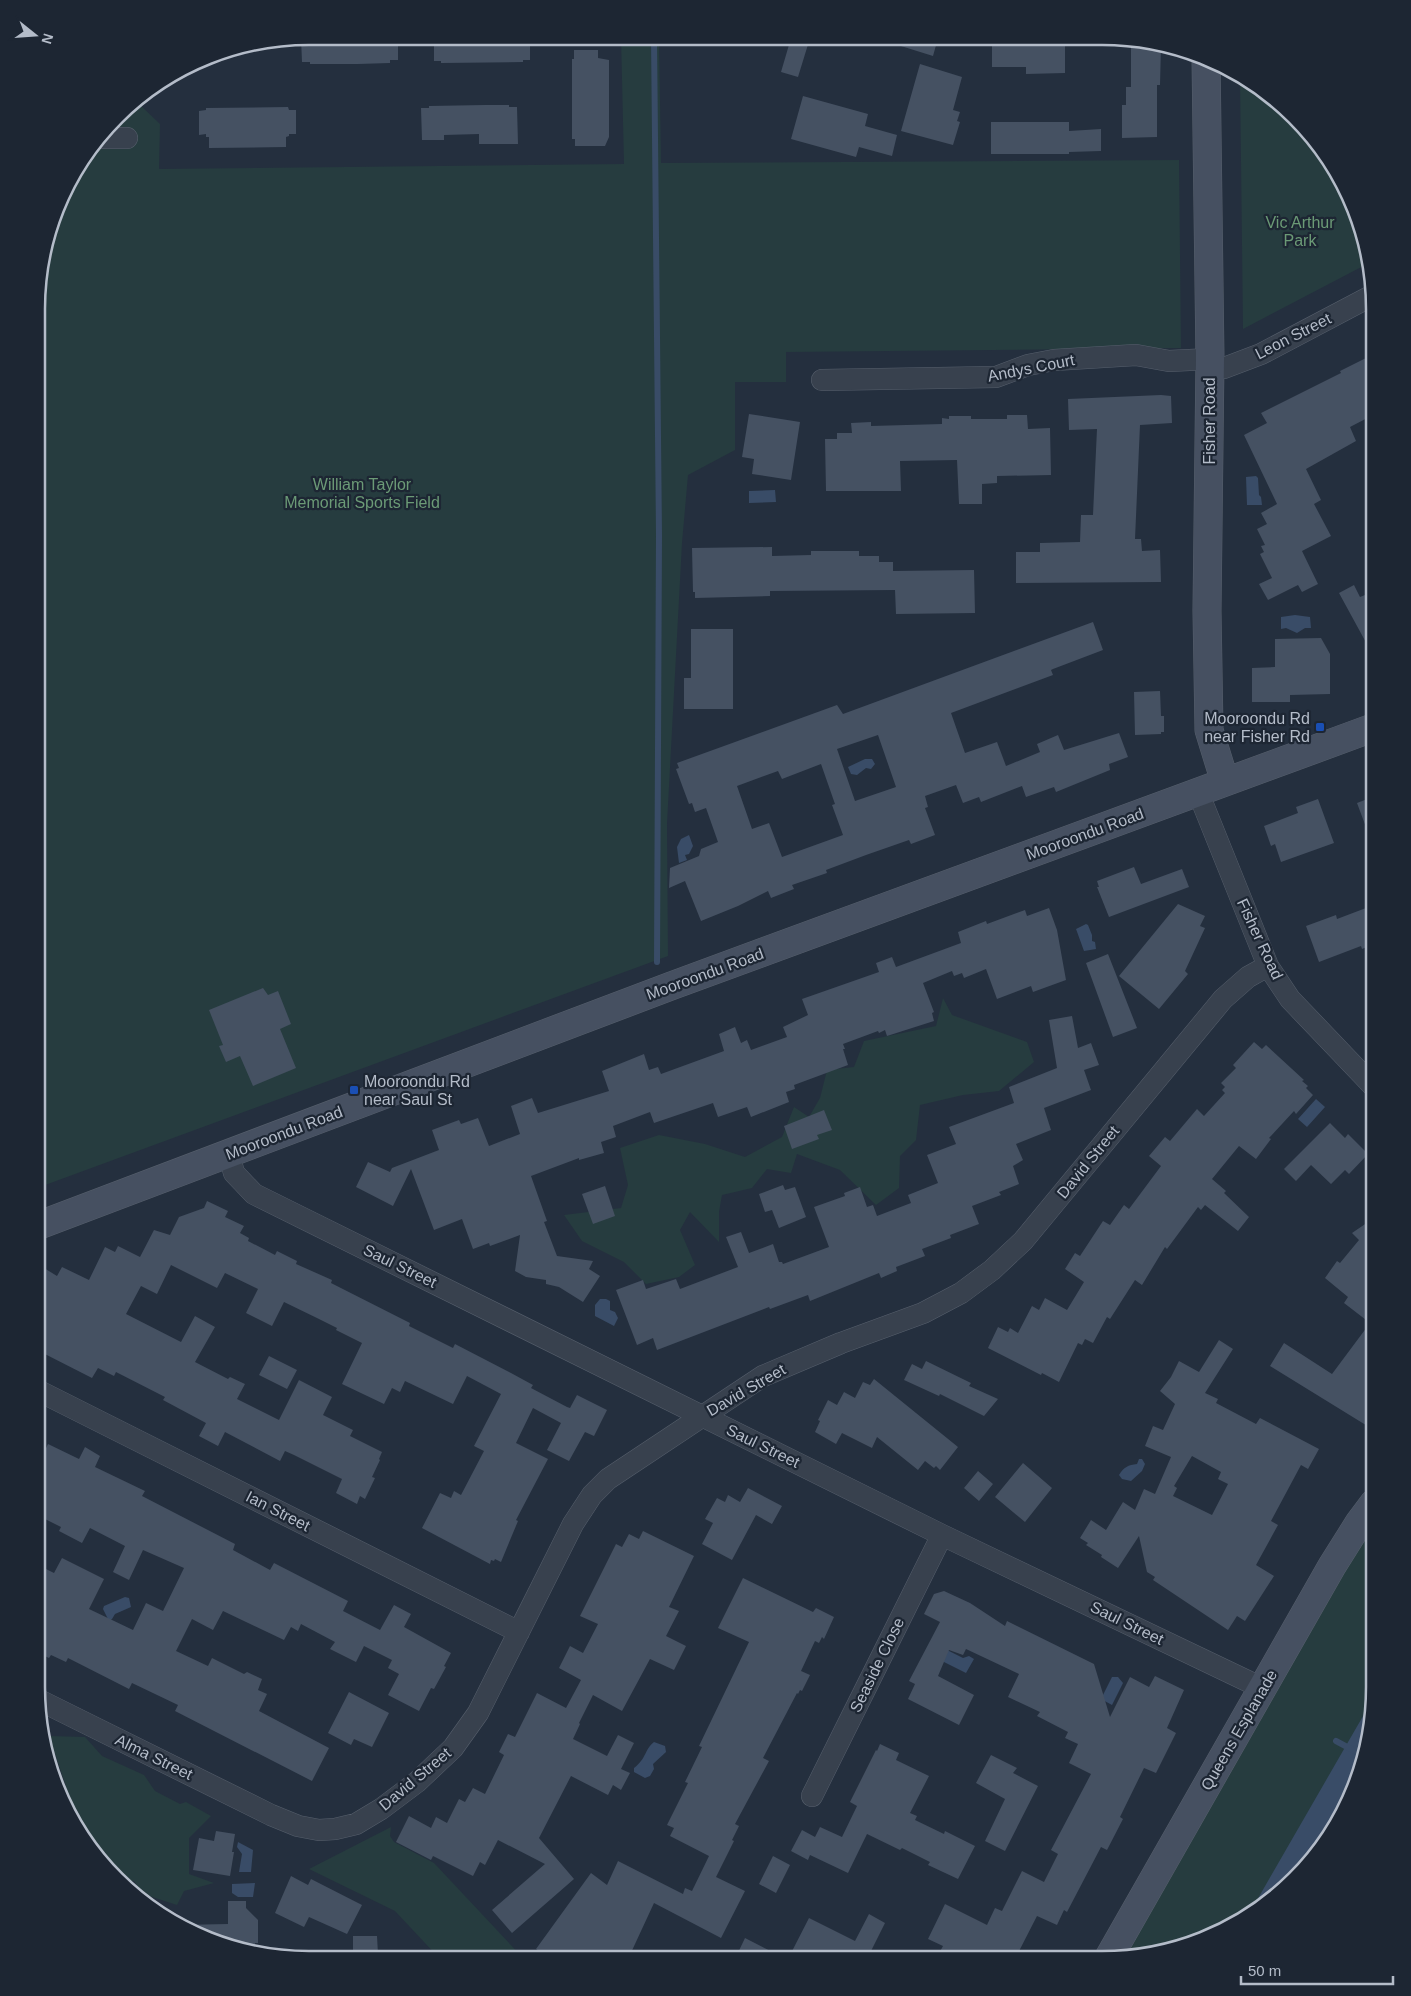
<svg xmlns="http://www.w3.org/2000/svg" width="1411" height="1996" font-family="Arial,sans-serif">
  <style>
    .green { fill: #263c3f }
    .water { fill: #394c67 }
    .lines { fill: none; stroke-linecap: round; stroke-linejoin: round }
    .stream { stroke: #394c67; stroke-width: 6 }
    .building { fill: #455162; fill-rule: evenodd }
    .street-casing { stroke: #565f6c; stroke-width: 22 }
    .secondary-casing { stroke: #565f6c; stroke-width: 29 }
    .street { stroke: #38414e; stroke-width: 21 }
    .secondary { stroke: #465061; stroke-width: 28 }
    .transit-dot { fill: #1a4fb4; stroke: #1d2633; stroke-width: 2 }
    .labels { text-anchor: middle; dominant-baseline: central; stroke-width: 4.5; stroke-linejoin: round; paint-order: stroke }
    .park-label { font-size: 16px; fill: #6b9a76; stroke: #1d2633 }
    .street-label { font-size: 16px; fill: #b4bcc9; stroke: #1d2633 }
    .poi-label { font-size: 16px; fill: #b4bcc9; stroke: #1d2633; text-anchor: end }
    .rim { fill: none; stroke: #b4bcc9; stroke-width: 2.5 }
  </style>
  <rect width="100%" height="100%" fill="#242f3e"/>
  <path class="green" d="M621 37H659L661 163 1179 160 1181 348 786 352V382H735V450L688 475 682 543 667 824 668 956 37 1188 39 273 73 173 129 104H139L160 124 159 169 624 164Z
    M1240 77 1268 92 1307 129 1347 189 1366 239 1369 263 1243 329Z
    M943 998 952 1015 1027 1042 1034 1062 999 1091 963 1095 920 1105 916 1140 900 1156 899 1188 876 1205 840 1170 797 1154 791 1173 767 1169 752 1188 722 1195 719 1212V1242L690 1212 680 1230 695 1265 679 1277 646 1284 624 1262 582 1241 564 1215 621 1208 628 1185 620 1148 659 1135 705 1144 745 1157 782 1137 794 1107 809 1117 820 1098 827 1070 854 1067 864 1041 936 1026Z
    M1374 1503V1705L1360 1775 1329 1839 1282 1892 1222 1932 1155 1954 1108 1959Z
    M49 1736 85 1737 102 1756 144 1775 155 1791 180 1804 186 1802 211 1816 189 1838V1874L214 1883 184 1891 177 1905 143 1894 134 1881H120L93 1853 66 1811V1786Z
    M391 1827 390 1836 394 1842 434 1863 523 1958H439L395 1911 309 1869Z"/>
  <path class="water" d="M1256 476 1258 478 1259 495 1261 497 1262 505H1247L1246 477Z
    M775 490 776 502 749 503V491Z
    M1295 615 1310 617 1311 628H1305L1297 633 1286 628 1281 629V617Z
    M865 759H872L875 764 871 769 866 768 857 775 851 774 848 767Z
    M689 835 693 846 689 854 685 855 687 860 679 863 677 847 681 839Z
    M1086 924 1088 925 1092 935V941L1095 942 1096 949 1084 951 1076 929Z
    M1316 1099 1325 1107 1307 1127 1298 1119Z
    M600 1299H606L610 1301V1310L615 1312 618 1318 614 1326 595 1316V1305Z
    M1139 1459H1142L1145 1464 1142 1471 1131 1481 1122 1479 1119 1475C1124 1467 1128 1465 1137 1464Z
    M125 1597 129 1598 131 1607 115 1614 112 1619 109 1621 103 1609 104 1606Z
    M947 1650 963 1658 969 1656 974 1659 966 1673 942 1661Z
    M1112 1677H1118L1123 1683 1112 1705 1101 1699Z
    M1374 1697V1705L1360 1775 1329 1839 1282 1892 1249 1914Z
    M654 1742 665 1746 666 1752 653 1764 654 1769 650 1776 645 1778 634 1772V1768C647 1758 644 1750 654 1742Z
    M238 1842 253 1850 251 1872H239L242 1854 237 1847Z
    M255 1883 253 1897H238L232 1893V1884Z"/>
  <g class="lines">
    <path class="stream" d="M654 37 659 535 657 962
      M1336 1741 1364 1756"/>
  </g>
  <path class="building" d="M309 36H398V60H390V63L358 64H310V62H302L301 38Z
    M434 37H530V60H523V62L441 63V61H434Z
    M791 38H810L798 77 781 72Z
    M889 38H938L933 56 888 42Z
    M992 38H1009V42L1065 41V73L1026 74V67H992Z
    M1131 45H1161L1160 85H1157V137L1122 138V105H1126V87H1131Z
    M574 50H598V58L609 60V137L605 146H575V139H572V59H574Z
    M920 64 962 77 953 110 960 112 957 121 960 122 953 145 901 131Z
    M803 96 868 114 865 126 897 135 892 156 859 147 856 157 791 139Z
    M485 105H509V107H517L518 144H479V134L444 135V140H422L421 108H429V106Z
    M288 107 289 110H296V134H289V136L286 137V147L209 148V137H206V134L199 135V111L206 110V108Z
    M991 122H1069V131L1101 129V151L1069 152V154H991Z
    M1375 355V414L1350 427 1356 441 1306 469 1321 500 1314 504 1331 536 1302 551 1318 584 1302 592 1298 585 1268 600 1259 584 1272 578 1260 554 1264 552 1261 546 1265 545 1257 529 1267 524 1261 513 1277 504 1244 435 1267 423 1261 413 1341 373 1340 371 1368 357 1369 358Z
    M1161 395 1171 396 1172 423 1140 425 1135 539H1141L1142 551 1160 550 1161 582 1016 583V552H1040V543L1080 542 1081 515H1093L1097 429 1069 430 1068 399Z
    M749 414 800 422 791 480 752 474 754 459 742 457Z
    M1007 415H1027L1028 429 1050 428 1051 475 997 476V483L982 484V504H959L957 460 900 461 901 491H826L825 439H837V433H852L851 423 871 422V426L942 424V418L949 419V416H971V419H1007Z
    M772 547V556L811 555V551H859V556H879V562H893V571L974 570 975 613 896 614 895 590 770 591V596L695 598V592H693L692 548Z
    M1354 585 1360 597 1365 595 1375 612V659L1339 593Z
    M1093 622 1103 650 1053 669 1051 670 1053 675 951 713 965 753 997 742 1006 766 1040 752 1037 744 1058 735 1064 750 1119 733 1128 757 1109 764 1110 770 1056 792 1054 787 1026 797 1022 786 981 802 979 797 963 803 956 785 925 796 928 807 925 808 935 835 911 844 909 840 866 855 826 870 827 873 792 885 794 889 771 898 768 891 738 906 701 921 685 881 669 888 670 868 699 856 701 849 718 842 706 808 695 812 692 803 689 804 676 769 679 768 677 763 837 705 843 714ZM878 735 896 787 855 801 837 749ZM821 764 835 804 832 805 843 835 782 857 769 823 752 829 737 786 778 771 782 779Z
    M691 629H733V709H684V678H691Z
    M1321 638 1330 654V694L1290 695V702H1252V668L1275 667V639Z
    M1160 691 1161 716H1164V732H1161V734L1135 735 1134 692Z
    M1375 796V846H1373L1357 803Z
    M1318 799 1334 843 1281 862 1275 844 1271 846 1264 826 1298 813 1296 807Z
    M1134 867 1141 884 1182 869 1189 887 1109 917 1097 887H1099L1097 881Z
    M1178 904 1205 916 1200 926 1205 928 1185 971 1188 974 1159 1009 1119 976Z
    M1049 908 1057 930 1066 980 1033 992 1031 986 997 999 986 969 964 978 962 973 954 976 952 971 923 983 934 1012 932 1013 934 1021 887 1036 885 1030 879 1033 878 1031 843 1044 845 1049H843L848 1065 794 1085 795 1089 786 1092 789 1102 751 1117 747 1107 718 1117 713 1103 654 1123 650 1112 613 1126 616 1137 601 1142 604 1153 579 1160V1158L531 1176 547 1221 544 1222 557 1256 593 1261 589 1269 600 1276 583 1302 559 1287 546 1284V1280L526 1277 515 1271 520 1235 490 1246 489 1243 473 1249 462 1219 434 1230 411 1169 393 1206 356 1187 368 1162 390 1172 392 1168 439 1150 432 1130 459 1120 461 1124 478 1118 489 1146 520 1134 511 1106 532 1098 538 1113 609 1091 602 1071 644 1054 649 1070 658 1067 661 1074 724 1051 719 1034 735 1027 741 1043 747 1040 751 1050 787 1037 783 1027 808 1015 802 999 879 972 876 963 892 957 896 967 961 943 958 932 986 921 987 924 1025 910 1027 916Z
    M1366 908 1374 930V944L1362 949 1361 946 1319 962 1306 926 1336 915 1337 919Z
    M1108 954 1137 1028 1113 1037 1086 963Z
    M263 988 268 995 278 991 291 1024 280 1029 296 1068 253 1086 240 1056 226 1062 219 1046 223 1045 209 1010Z
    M1072 1016 1078 1048 1091 1043 1099 1065 1084 1070 1091 1090 1044 1108 1051 1130 1016 1144 1023 1160 1013 1166 1019 1184 999 1192 1001 1195 972 1206 979 1224 950 1235 951 1238 922 1249 925 1256 896 1267 897 1271 881 1278 879 1273 810 1301 808 1295 770 1309 769 1307 657 1350 653 1338 637 1345 616 1290 643 1280 646 1289 676 1279 680 1289 738 1267 726 1237 741 1232 749 1253 773 1244 779 1262H782L783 1264 829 1247 814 1207 845 1196 844 1193 860 1187 867 1207 873 1205 877 1216 911 1203 908 1195 938 1183 927 1155 956 1144 949 1127 1014 1103 1009 1087 1057 1068 1049 1020Z
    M1254 1042 1262 1049 1266 1045 1304 1080 1302 1081 1308 1086 1306 1088 1313 1095 1296 1114 1294 1111 1269 1138 1271 1139 1256 1159 1239 1146 1212 1179 1226 1191 1224 1193 1249 1217 1238 1231 1205 1205 1201 1210 1198 1207 1167 1249 1165 1247 1142 1285 1135 1280 1110 1319 1107 1317 1093 1343 1085 1339 1082 1345 1078 1343 1059 1382 1042 1373 1041 1375 988 1348 998 1327 1008 1332 1010 1328 1018 1333 1032 1306 1039 1310 1045 1298 1067 1310 1084 1282 1065 1269 1075 1253 1080 1256 1103 1221 1110 1225 1124 1205 1129 1209 1161 1166 1149 1156 1165 1137 1170 1141 1197 1109 1204 1116 1225 1093 1222 1090 1225 1087 1221 1083 1236 1068 1233 1065Z
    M824 1110 832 1130 817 1135 819 1139 792 1149 784 1126Z
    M1330 1123 1345 1138 1348 1134 1368 1154 1349 1174 1345 1170 1331 1184 1311 1165 1296 1181 1284 1169Z
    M783 1185 785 1190 795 1187 806 1217 779 1228 772 1210 765 1212 759 1194Z
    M605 1186 615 1216 593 1224 582 1194Z
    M207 1201 228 1211 225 1217 244 1226 240 1233 249 1238 248 1241 275 1255 277 1251 297 1261 296 1264 332 1280 331 1283 410 1323 409 1326 453 1348 455 1344 511 1373 533 1385 531 1388 567 1407 570 1408 577 1395 607 1410 594 1436 585 1432 569 1461 547 1450 561 1423 533 1408 516 1443 548 1459 516 1520 518 1521 501 1562 495 1559 494 1561 491 1560 490 1564 422 1528 440 1493 451 1498 454 1491 461 1495 484 1451 474 1446 501 1394 467 1376 453 1404 405 1381 400 1392 392 1388 384 1404 342 1384 362 1343 336 1330 337 1328 319 1319 284 1302 272 1326 246 1313 258 1289 225 1273 217 1288 171 1265 157 1294 141 1286 126 1314 181 1342 195 1316 215 1327 195 1362 228 1379 230 1377 245 1384 237 1399 279 1420 299 1380 332 1397 323 1415 353 1430 350 1436 382 1452 379 1459 380 1460 372 1477 375 1478 365 1499 360 1496 357 1504 336 1493 342 1479 294 1455 285 1451 280 1461 225 1432 218 1446 199 1436 206 1423 163 1400 165 1397 116 1372 114 1376 98 1368 92 1378 37 1350V1281L44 1268 57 1276 62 1267 89 1280 105 1247 115 1252 118 1246 140 1257 154 1230 170 1235 179 1217 204 1208Z
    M1374 1218V1418L1369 1427 1270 1366 1284 1343 1332 1374 1370 1323 1344 1303 1348 1297 1325 1278 1337 1261 1340 1263 1359 1240 1352 1233Z
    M1219 1340 1233 1349 1205 1393 1218 1399 1216 1403 1256 1424 1260 1418 1319 1449 1308 1469 1301 1465 1271 1521 1278 1525 1256 1565 1274 1576 1245 1621 1237 1616 1228 1630 1153 1580 1155 1577 1147 1572 1139 1536 1118 1568 1101 1557 1102 1555 1086 1545 1088 1543 1080 1538 1091 1520 1106 1530 1123 1502 1135 1510 1144 1489 1155 1494 1171 1457 1145 1446 1153 1426 1163 1430 1175 1404 1160 1391 1171 1377 1179 1361 1199 1372ZM1192 1456 1221 1472 1218 1479 1228 1484 1212 1515 1173 1496 1177 1488 1174 1486Z
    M269 1356 297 1370 287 1389 259 1375Z
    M926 1361 971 1383 969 1386 998 1399 984 1416 940 1394 939 1396 904 1380 912 1364 922 1369Z
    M874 1379 958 1447 940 1470 936 1466 934 1468 925 1461 918 1470 877 1437 872 1448 842 1433 836 1444 815 1432 820 1421 818 1420 828 1400 837 1405 844 1392 855 1398 863 1382 870 1385Z
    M48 1444 79 1459 85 1447 100 1456 95 1467 145 1491 142 1496 235 1544 233 1550 270 1570 274 1563 348 1601 343 1611 380 1630 394 1605 411 1614 404 1627 451 1653 444 1666 446 1667 434 1689 431 1688 419 1711 388 1695 399 1674 388 1668 392 1660 364 1646 356 1662 330 1649 335 1642 301 1624 298 1631 291 1627 284 1640 223 1611 213 1630 192 1619 176 1651 208 1666 212 1658 244 1674 247 1672 262 1679 258 1690 267 1694 259 1711 329 1748 312 1781 175 1711 178 1705 132 1683 129 1689 68 1658 66 1662 51 1655 49 1658 36 1652V1564L54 1573 62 1558 104 1579 89 1609 133 1630 146 1603 163 1611 184 1568 143 1550 129 1580 113 1572 125 1546 90 1528 82 1543 59 1531 61 1527 37 1515V1467Z
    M1023 1463 1052 1488 1025 1522 995 1497Z
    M978 1471 993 1484 979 1501 964 1488Z
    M748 1488 782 1506 772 1524 756 1515 732 1560 702 1544 713 1523 705 1519 717 1498 725 1502 728 1495 740 1502Z
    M643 1531 694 1556 669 1607 679 1611 666 1636 686 1646 674 1670 650 1659 622 1711 593 1695 579 1723 580 1724 573 1739 607 1756 618 1735 634 1743 621 1769 630 1773 621 1790 613 1785 608 1795 571 1776 539 1838 574 1879 512 1933 492 1910 545 1864 498 1840 485 1865 480 1862 473 1876 433 1856 431 1860 396 1842 409 1816 431 1828 436 1817 447 1823 459 1799 465 1802 473 1788 485 1794 504 1755 499 1752 508 1734 515 1737 537 1693 566 1708 581 1680 559 1668 570 1646 583 1653 598 1624 580 1616 616 1544 622 1547 629 1534 639 1539Z
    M743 1578 813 1612 816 1608 834 1617 824 1639 822 1637 819 1643 815 1641 801 1671 810 1675 802 1691 800 1690 798 1694 797 1693 763 1758 769 1761 735 1824 739 1826 732 1840 734 1841 716 1877 745 1891 721 1938 654 1903 629 1957 620 1953 617 1958H549L536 1949 591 1873 607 1885 618 1861 683 1894 685 1888 692 1891 709 1856 670 1836 674 1828 667 1825 688 1783 685 1782 702 1747 699 1746 749 1642 718 1628Z
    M944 1591 970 1603 1005 1626 1007 1621 1094 1664 1110 1717 1130 1677 1149 1687 1155 1676 1184 1690 1167 1728 1176 1733 1156 1773 1144 1768 1120 1817 1123 1819 1107 1850 1101 1847 1067 1912 1064 1910 1057 1925 1037 1916 1015 1959H936L943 1946 928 1939 945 1904 987 1925 995 1908 1002 1911 1022 1871 1044 1882 1058 1854 1051 1850 1091 1774 1069 1763 1078 1744 1065 1738 1068 1732 1037 1716 1040 1712 1008 1697 1019 1674 966 1649 963 1655 949 1650 938 1676 974 1695 959 1725 908 1699 915 1684 909 1681 940 1622 924 1614 934 1594Z
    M349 1692 389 1713 372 1747 354 1739 351 1745 328 1733Z
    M880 1744 899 1753 896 1760 929 1776 910 1813 917 1816 915 1820 944 1834 945 1831 975 1846 958 1879 928 1865 930 1862 902 1848 900 1850 867 1834 848 1873 810 1855 808 1860 791 1851 802 1830 815 1837 820 1827 842 1837 857 1806 850 1802 876 1750 877 1751Z
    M991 1755 1017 1768 1013 1773 1038 1786 1005 1851 985 1841 1005 1799 976 1783Z
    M216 1831 235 1834 232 1852H234L230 1876 193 1870 199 1838 214 1841Z
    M773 1856 790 1865 776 1893 759 1884Z
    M291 1876 308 1885 311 1879 362 1905 347 1934 309 1917 304 1927 275 1913Z
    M228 1901H246V1908L258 1920V1943H255V1952L205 1939 180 1925 228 1924Z
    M869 1914 885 1923 867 1959H823L814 1955 812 1959H788L809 1918 855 1941Z
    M353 1936H377L378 1954H353Z
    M745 1938 786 1959H735Z"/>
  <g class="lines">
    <defs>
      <path id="street" d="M101 138H127
        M1209 369 1224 368 1261 354 1373 295
        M822 380 996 377 1028 365 1054 360 1136 355 1169 361 1210 359
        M1198 792 1268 966 1290 999 1374 1087
        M229 1154 234 1173 254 1194 942 1535 1262 1688
        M37 1390 519 1632
        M37 1699 271 1815 298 1826 319 1830 335 1829 356 1824 381 1809 417 1782 453 1748 478 1713 573 1524 592 1495 608 1479 763 1376 841 1343 923 1313 961 1293 992 1270 1023 1241 1223 999 1248 977 1268 966
        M812 1796 942 1535"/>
      <path id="secondary" d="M1206 57 1210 359 1207 611 1209 730 1225 782
        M37 1226 671 986 1375 727
        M1108 1959 1332 1566 1359 1523 1374 1503"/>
    </defs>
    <use href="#street" class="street-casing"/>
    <use href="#secondary" class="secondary-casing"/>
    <use href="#street" class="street"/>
    <use href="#secondary" class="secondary"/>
  </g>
  <g class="transit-dot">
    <rect x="1315" y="722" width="10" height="10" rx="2.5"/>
    <rect x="349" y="1085" width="10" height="10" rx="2.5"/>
  </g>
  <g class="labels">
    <g class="park-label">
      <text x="1300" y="222">Vic Arthur<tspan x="1300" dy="18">Park</tspan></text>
      <text x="362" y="484">William Taylor<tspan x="362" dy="18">Memorial Sports Field</tspan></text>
    </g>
    <g class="street-label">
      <text transform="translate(1293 336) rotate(-27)">Leon Street</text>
      <text transform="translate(1031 368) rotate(-11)">Andys Court</text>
      <text transform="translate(1209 421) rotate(-90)">Fisher Road</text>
      <text transform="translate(1085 834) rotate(-20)">Mooroondu Road</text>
      <text transform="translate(1260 939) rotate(65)">Fisher Road</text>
      <text transform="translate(705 974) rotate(-20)">Mooroondu Road</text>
      <text transform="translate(284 1133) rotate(-21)">Mooroondu Road</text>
      <text transform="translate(1088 1162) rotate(-51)">David Street</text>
      <text transform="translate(400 1266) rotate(26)">Saul Street</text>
      <text transform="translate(746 1390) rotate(-30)">David Street</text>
      <text transform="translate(763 1446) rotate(26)">Saul Street</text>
      <text transform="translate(278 1511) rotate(27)">Ian Street</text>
      <text transform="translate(1127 1623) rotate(26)">Saul Street</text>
      <text transform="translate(877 1665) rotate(-64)">Seaside Close</text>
      <text transform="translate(1239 1730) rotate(-60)">Queens Esplanade</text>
      <text transform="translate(154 1757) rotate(26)">Alma Street</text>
      <text transform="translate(415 1779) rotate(-40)">David Street</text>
    </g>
    <g class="poi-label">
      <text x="1310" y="718">Mooroondu Rd<tspan x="1310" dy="18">near Fisher Rd</tspan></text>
      <text x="364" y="1081" text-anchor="start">Mooroondu Rd<tspan x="364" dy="18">near Saul St</tspan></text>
    </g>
  </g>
  <path d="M0 0H1411V1996H0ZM309 45H1102A264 264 0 0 1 1366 309V1687A264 264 0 0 1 1102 1951H309A264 264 0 0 1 45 1687V309A264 264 0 0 1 309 45Z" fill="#1d2633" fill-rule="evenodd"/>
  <path class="rim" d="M309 45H1102A264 264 0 0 1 1366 309V1687A264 264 0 0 1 1102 1951H309A264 264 0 0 1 45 1687V309A264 264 0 0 1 309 45Z"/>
  <g transform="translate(35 35) rotate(107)" stroke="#1d2633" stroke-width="4" paint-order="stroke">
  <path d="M0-4L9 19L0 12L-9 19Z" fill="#b4bcc9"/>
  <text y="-8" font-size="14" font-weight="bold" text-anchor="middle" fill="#b4bcc9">N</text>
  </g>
  <path d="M1241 1976v8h152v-8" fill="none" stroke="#b4bcc9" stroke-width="2.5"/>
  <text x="1248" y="1976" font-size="15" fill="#b4bcc9" stroke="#1d2633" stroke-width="4" paint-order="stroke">50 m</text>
</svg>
